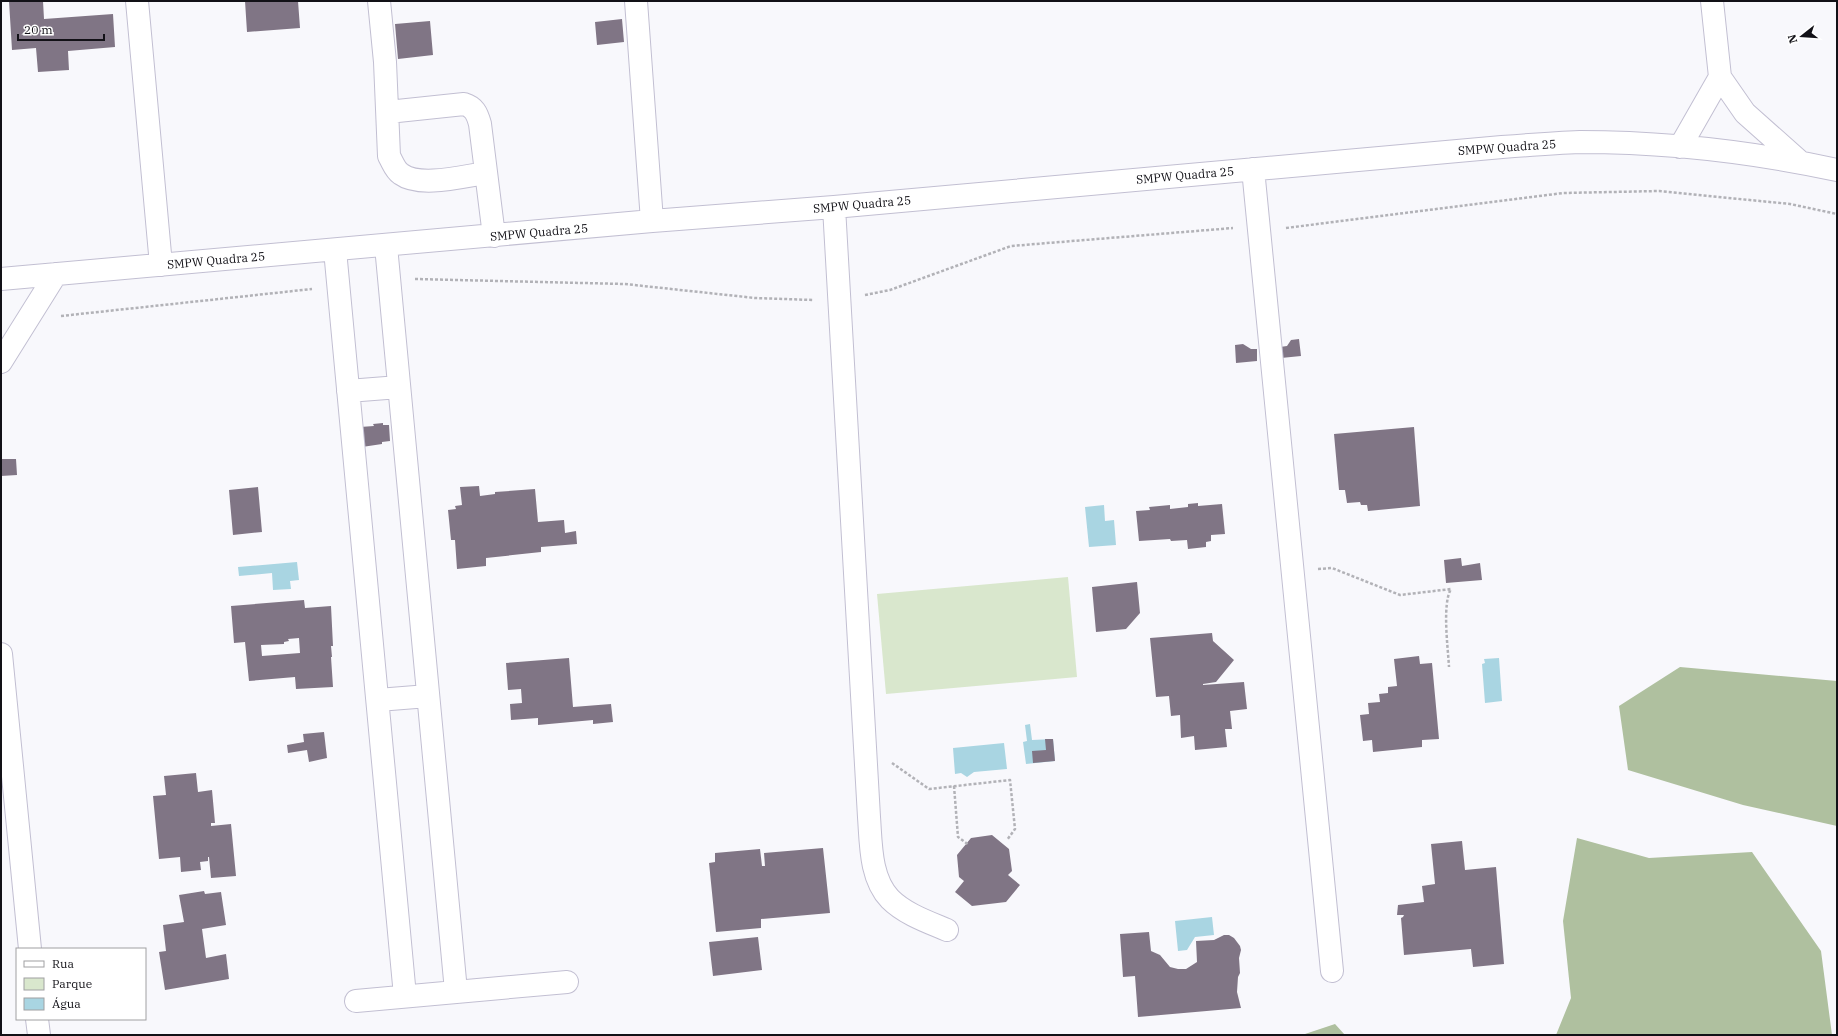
<svg xmlns="http://www.w3.org/2000/svg" width="1838" height="1036" font-family="'IBM Plex Serif',serif">
  <style>
    .green { fill: #d9e7cd }
    .forest { fill: #afc09f }
    .water { fill: #a9d5e2 }
    .building { fill: #807585; fill-rule: evenodd }
    .lines { fill: none; stroke-linecap: round; stroke-linejoin: round }
    .minor-casing { stroke: #c2bfd2; stroke-width: 24 }
    .path { stroke: #b2b2b7; stroke-width: 2.5; stroke-dasharray: 3 2; stroke-linecap: butt }
    .minor { stroke: #fff; stroke-width: 22 }
    .labels { text-anchor: middle; dominant-baseline: central; stroke-width: 3; stroke-linejoin: round; paint-order: stroke }
    .street-label { font-size: 12px; fill: #121117; stroke: #fff }
  </style>
  <rect width="100%" height="100%" fill="#f8f8fc"/>
  <path class="green" d="M1068 577 1077 677 886 694 877 594Z"/>
  <path class="forest" d="M1680 667 1837 681V826L1743 805 1628 770 1619 706Z
    M1577 838 1649 858 1752 852 1821 951 1832 1035H1556L1571 998 1563 921Z
    M1335 1024 1345 1035H1302Z"/>
  <path class="water" d="M1104 505 1105 521 1114 520 1116 545 1089 547 1085 507Z
    M297 562 299 580 290 581 291 589 273 590 272 573 239 576 238 567Z
    M1499 658 1502 701 1485 703 1482 664 1485 663 1484 659Z
    M1030 724 1032 740 1053 739 1055 761 1026 764 1023 742 1027 741 1025 725Z
    M1004 743 1007 769 974 772 967 777 961 773 955 774 953 748Z
    M1212 917 1214 935 1195 937 1187 950 1178 951 1175 921Z"/>
  <path class="building" d="M9 1H43L44 19 113 14 115 47 68 51 69 70 38 72 36 48 12 50Z
    M245 1H298L300 28 247 32Z
    M622 19 624 42 597 45 595 22Z
    M430 21 433 55 398 59 395 24Z
    M1299 339 1301 356 1281 358 1280 347 1287 346 1291 340Z
    M1243 344 1251 349H1257V361L1236 363 1235 345Z
    M383 423V425H389L390 441 382 442V444L362 447 360 427 374 426 373 424Z
    M1414 427 1420 506 1368 511 1367 505H1361L1360 502 1347 503 1345 490H1339L1334 434Z
    M1 459H16L17 475 1 476Z
    M479 486 480 496 495 494V492L535 489 538 522 564 520 565 533 576 531 577 544 541 547V552L486 558V566L457 569 455 540H451L448 510 456 509 455 506 462 505 460 487Z
    M258 487 262 532 233 535 229 490Z
    M1198 503V506L1222 504 1225 534 1211 535V541L1206 542V547L1188 549 1187 540 1171 541 1170 539 1139 541 1136 511 1150 510 1149 507 1170 505V509L1188 507V504Z
    M1461 558 1462 566 1480 563 1482 580 1446 583 1444 560Z
    M1137 582 1140 613 1126 629 1096 632 1092 587Z
    M304 600 305 608 331 606 333 646H331L332 657H331L333 687 296 689 295 677 249 681 245 642 234 643 231 606ZM299 638 300 653 262 656 261 645 284 644V642L289 641 288 639Z
    M1212 633 1213 641 1234 660 1216 682 1203 684V685L1244 682 1247 709 1230 711 1232 729H1225L1227 747 1195 750 1194 736 1181 738 1180 715 1171 716 1169 696 1156 697 1150 638Z
    M1419 656 1420 664 1432 663 1439 739 1422 740V747L1373 752 1372 740 1363 741 1360 715 1369 714 1368 703 1380 702 1379 694 1388 693V687L1397 686 1394 659Z
    M569 658 573 707 611 704 613 722 593 724V720L538 725V718L511 720 510 704 522 703 521 689 508 690 506 663Z
    M324 732 327 758 309 762 307 750 288 753 287 745 304 742 303 734Z
    M1045 739H1053L1055 761 1033 763 1032 751 1046 750Z
    M196 773 198 792 212 790 215 823H211V826L231 824 236 876 211 878 209 857H208V861L200 862 201 870 181 872 180 857 159 859 153 796 166 795 164 776Z
    M992 835 1009 849 1012 871 1008 875 1020 885 1006 902 972 906 955 892 964 881 959 877 957 855 971 838Z
    M1462 841 1465 870 1496 867 1504 964 1473 967 1471 949 1404 955 1401 918 1403 917 1404 915H1397L1398 905 1424 902 1422 886 1435 884 1431 844Z
    M823 848 830 913 761 919V928L716 932 709 863 715 862V853L760 849 762 866H765L764 853Z
    M204 891 205 894 221 892 226 925 202 929 206 958 226 954 229 979 165 990 159 952 166 951 163 925 184 922 179 895Z
    M1149 932 1151 951 1160 955 1170 967 1178 969H1186L1197 962 1196 941 1214 940 1224 935H1229L1234 938 1240 946 1241 950 1239 958 1240 973 1238 977 1237 992 1241 1008 1138 1017 1135 976 1123 977 1120 934Z
    M758 937 762 970 713 976 709 942Z"/>
  <g class="lines">
    <defs>
      <path id="minor" d="M137 1 161 265
        M379 1 385 62 389 156C393 163 395 170 401 174 420 188 464 176 486 173
        M636 1 652 221
        M1720 77 1745 113 1799 161
        M388 112 464 104C474 107 477 113 480 124L494 236
        M1680 147 1720 77 1712 1
        M1253 169 1332 971
        M834 207 869 817C871 844 870 878 890 899 905 914 928 922 947 930
        M386 246 456 991
        M335 250 405 996
        M1 279 652 221 834 207 1502 147C1528 145 1554 143 1580 142 1666 142 1753 152 1837 170
        M1 362 56 274
        M348 391 399 387
        M1 654 30 949
        M378 700 428 696
        M356 1001 567 982
        M37 1019 39 1035"/>
    </defs>
    <use href="#minor" class="minor-casing"/>
    <path class="path" d="M1286 228 1563 193 1659 191 1790 204 1837 214
      M415 279 625 284 755 298 813 300
      M865 295 890 290 1011 246 1233 228
      M61 316 312 289
      M1318 569 1332 568 1400 595 1451 589C1442 604 1448 648 1449 667
      M892 763 929 789 1010 780 1015 829 1007 840
      M954 786 958 837 969 845"/>
    <use href="#minor" class="minor"/>
  </g>
  <g class="labels">
    <g class="street-label">
      <text transform="translate(1507 147) rotate(-4)">SMPW Quadra 25</text>
      <text transform="translate(1185 175) rotate(-5)">SMPW Quadra 25</text>
      <text transform="translate(862 204) rotate(-5)">SMPW Quadra 25</text>
      <text transform="translate(539 232) rotate(-5)">SMPW Quadra 25</text>
      <text transform="translate(216 260) rotate(-5)">SMPW Quadra 25</text>
    </g>
  </g>
  <rect width="1838" height="1036" fill="none" stroke="#121117" stroke-width="4"/>
  <rect x="16" y="948" width="130" height="72" fill="#ffffff" stroke="#a0a0a2"/>
  <rect x="24" y="961" width="20" height="6" fill="#ffffff" stroke="#a0a0a2"/>
  <text x="52" y="968" font-size="12" fill="#121117">Rua</text>
  <rect x="24" y="978" width="20" height="12" fill="#d9e7cd" stroke="#a0a0a2"/>
  <text x="52" y="988" font-size="12" fill="#121117">Parque</text>
  <rect x="24" y="998" width="20" height="12" fill="#a9d5e2" stroke="#a0a0a2"/>
  <text x="52" y="1008" font-size="12" fill="#121117">Água</text>
  <g transform="translate(1802 36) rotate(253)" stroke="#ffffff" stroke-width="3" paint-order="stroke">
  <path d="M0-3L7 15L0 10L-7 15Z" fill="#121117"/>
  <text y="-6" font-size="11" font-weight="bold" text-anchor="middle" fill="#121117">N</text>
  </g>
  <path d="M18 34v6h86v-6" fill="none" stroke="#121117" stroke-width="2"/>
  <text x="24" y="34" font-size="12" fill="#121117" stroke="#ffffff" stroke-width="3" paint-order="stroke">20 m</text>
</svg>
